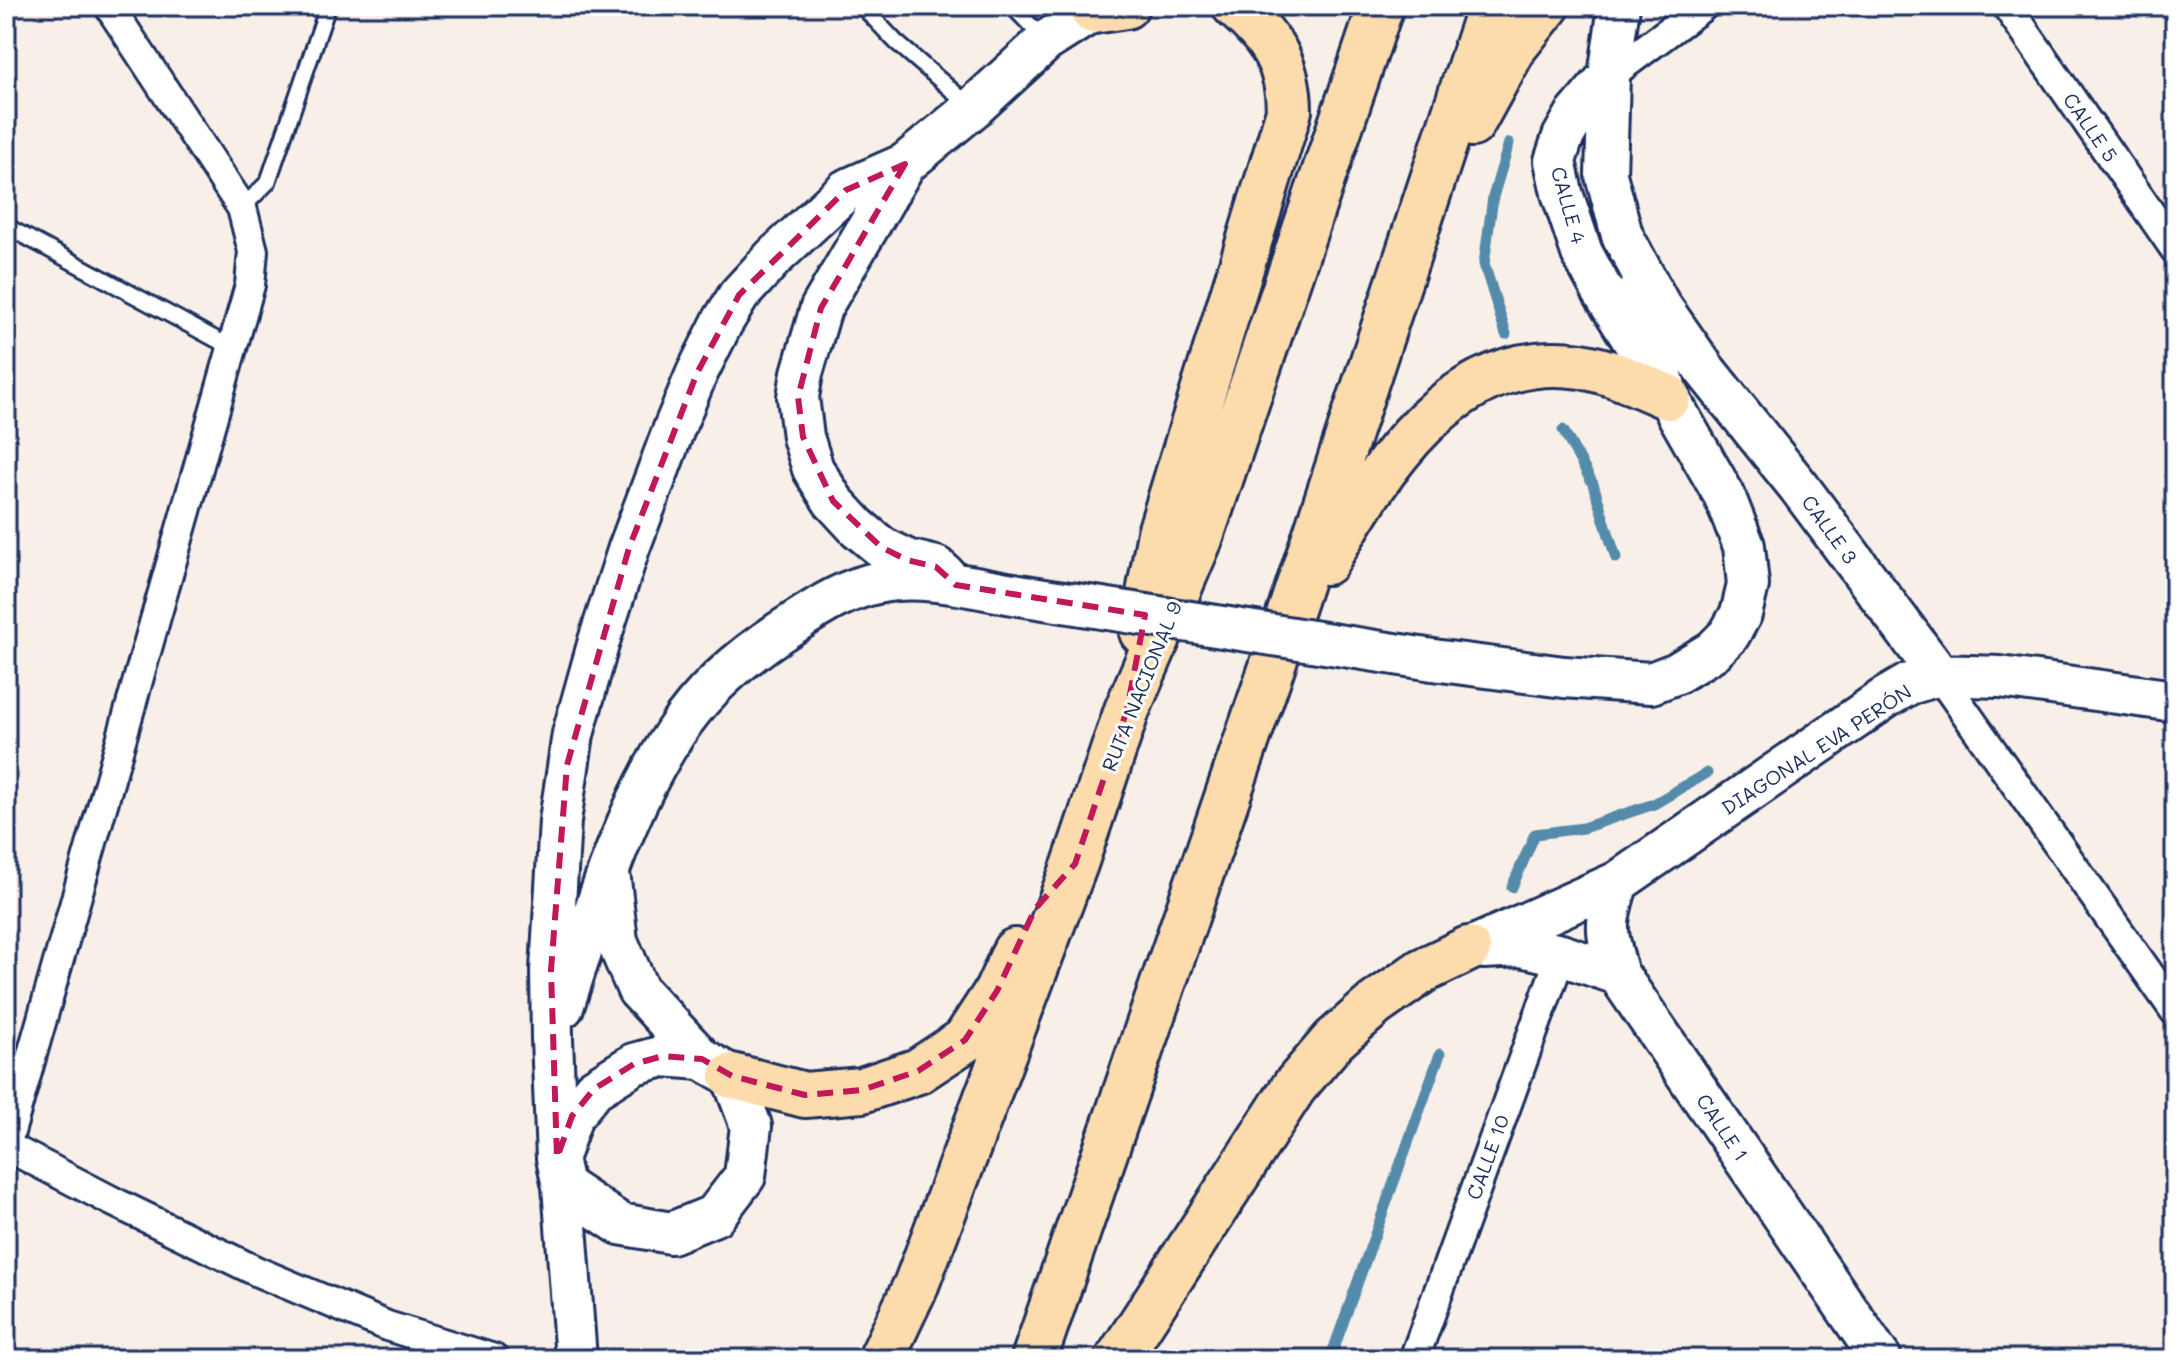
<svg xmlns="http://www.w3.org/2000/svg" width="2181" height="1365" font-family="Mali,sans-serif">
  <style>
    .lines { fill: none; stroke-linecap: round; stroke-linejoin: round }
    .stream { stroke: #558baa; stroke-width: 11 }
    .lane-casing { stroke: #1b2f5e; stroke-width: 20 }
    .street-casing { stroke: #1b2f5e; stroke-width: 34 }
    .secondary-casing { stroke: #1b2f5e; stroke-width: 46 }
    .highway-casing { stroke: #1b2f5e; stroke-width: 50 }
    .lane { stroke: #fff; stroke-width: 14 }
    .street { stroke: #fff; stroke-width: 28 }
    .secondary { stroke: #fff; stroke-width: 40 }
    .highway { stroke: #fcdcac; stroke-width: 44 }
    .secondary-bridge-casing { stroke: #1b2f5e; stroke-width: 46; stroke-linecap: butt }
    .secondary-bridge { stroke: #fff; stroke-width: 40 }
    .marked { fill: none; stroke: #c2185b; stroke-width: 6; stroke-dasharray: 16 10; stroke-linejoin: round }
    .labels { text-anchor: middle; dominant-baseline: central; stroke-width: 6; stroke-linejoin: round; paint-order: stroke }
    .street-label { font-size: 20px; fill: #1b2f5e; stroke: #fff }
  </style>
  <rect width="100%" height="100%" fill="#f8f0e8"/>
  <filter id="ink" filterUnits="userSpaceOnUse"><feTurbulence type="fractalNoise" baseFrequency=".0125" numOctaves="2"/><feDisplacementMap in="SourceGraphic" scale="16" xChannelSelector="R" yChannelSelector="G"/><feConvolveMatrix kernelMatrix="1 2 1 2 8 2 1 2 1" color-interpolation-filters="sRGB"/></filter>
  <g filter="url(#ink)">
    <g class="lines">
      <path class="stream" d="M1506 334 1484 264 1493 197 1509 143
        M1563 430 1593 484 1616 558
        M1512 887 1535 834 1583 828 1654 804 1707 773
        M1330 1359 1440 1054"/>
      <defs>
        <path id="lane" d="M862 6 896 42 970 106
          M1012 6 1043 38
          M242 208 268 182 328 6
          M6 226 232 348"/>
        <path id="street" d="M2007 6 2175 249
          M1609 76 1703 6
          M1939 675 2175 1011
          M6 1146 250 285 253 251 242 208 109 6
          M6 1146 112 1201 258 1272 387 1326 494 1359
          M1414 1359 1561 955"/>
        <path id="secondary" d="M1619 6 1609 76 1606 175 1622 235 1659 304 1705 370 1799 487 1939 675
          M1609 76 1575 116 1563 137 1555 161 1562 193 1582 253 1603 292 1644 358
          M905 164 821 308 802 373 798 397 803 437 813 469 833 501 857 527 881 547 907 560 936 567 945 575
          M1433 660 1564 677 1651 683 1677 673 1713 651 1729 635 1741 614 1748 585 1744 546 1724 495 1668 397 1638 292
          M1618 882C1604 925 1605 930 1618 974L1881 1359
          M1484 948 1521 946 1561 955 1618 974
          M1468 949 1618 882 1885 698 1909 684 1939 675 2000 677 2175 701
          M563 1007C594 913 621 816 675 733 704 688 749 651 794 623 821 605 848 588 881 582 925 574 975 588 1019 595
          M560 1151 572 1116 594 1089 634 1064 663 1056 702 1059
          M563 1186 620 1224 671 1233 715 1215 745 1176 751 1126 732 1076 702 1059 638 990 617 941 610 880
          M576 1359 563 1186 557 1158 552 1039 551 970 560 821 573 734 599 641 629 548 675 426 697 373 722 323 739 295 773 258 846 190 905 164 973 108 1046 41 1093 11"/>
        <path id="highway" d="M1093 11 1126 6
          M1472 124 1515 46 1547 6
          M1326 562C1380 469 1453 347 1581 366 1611 371 1640 385 1668 397
          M1142 632 1160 533 1289 111C1289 63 1270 37 1235 6
          M732 1076 805 1095 862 1090 918 1071 965 1040 997 991 1015 951
          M881 1359 916 1285 1075 864 1127 710 1200 539 1381 6
          M1034 1359 1273 664 1490 6
          M1118 1359 1294 1087 1334 1040 1375 1004 1422 971 1468 949"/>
      </defs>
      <use href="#lane" class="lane-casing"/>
      <use href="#street" class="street-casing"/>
      <use href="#secondary" class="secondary-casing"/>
      <use href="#highway" class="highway-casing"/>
      <use href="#lane" class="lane"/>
      <use href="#street" class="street"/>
      <use href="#secondary" class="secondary"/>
      <use href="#highway" class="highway"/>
      <defs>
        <path id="secondary-bridge" d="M1019 595 1433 660"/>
      </defs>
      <use href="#secondary-bridge" class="secondary-bridge-casing"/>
      <use href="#secondary-bridge" class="secondary-bridge"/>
    </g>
  </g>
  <path class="marked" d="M905 164 821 308 798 397 803 437 833 501 881 547 907 560 936 567 956 585 1145 615 1127 710 1075 864 1035 909 997 991 965 1040 918 1071 862 1090 805 1095 732 1076 702 1059 663 1056 634 1064 594 1089 572 1116 557 1158 551 970 567 765 629 548 697 373 739 295 846 190Z"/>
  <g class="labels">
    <g class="street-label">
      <text transform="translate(2091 127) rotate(55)">CALLE 5</text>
      <text transform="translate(1569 205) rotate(74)">CALLE 4</text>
      <text transform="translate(1830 529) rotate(54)">CALLE 3</text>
      <text transform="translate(1141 686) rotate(-68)">RUTA NACIONAL 9</text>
      <text transform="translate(1816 749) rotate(-33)">DIAGONAL EVA PERÓN</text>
      <text transform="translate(1723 1127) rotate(56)">CALLE 1</text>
      <text transform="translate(1487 1157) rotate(-70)">CALLE 10</text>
    </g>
  </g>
  <rect width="2181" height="1365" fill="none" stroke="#fff" stroke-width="32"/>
  <rect x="16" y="16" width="2149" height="1333" fill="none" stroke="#1b2f5e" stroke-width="3" filter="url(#ink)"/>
</svg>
